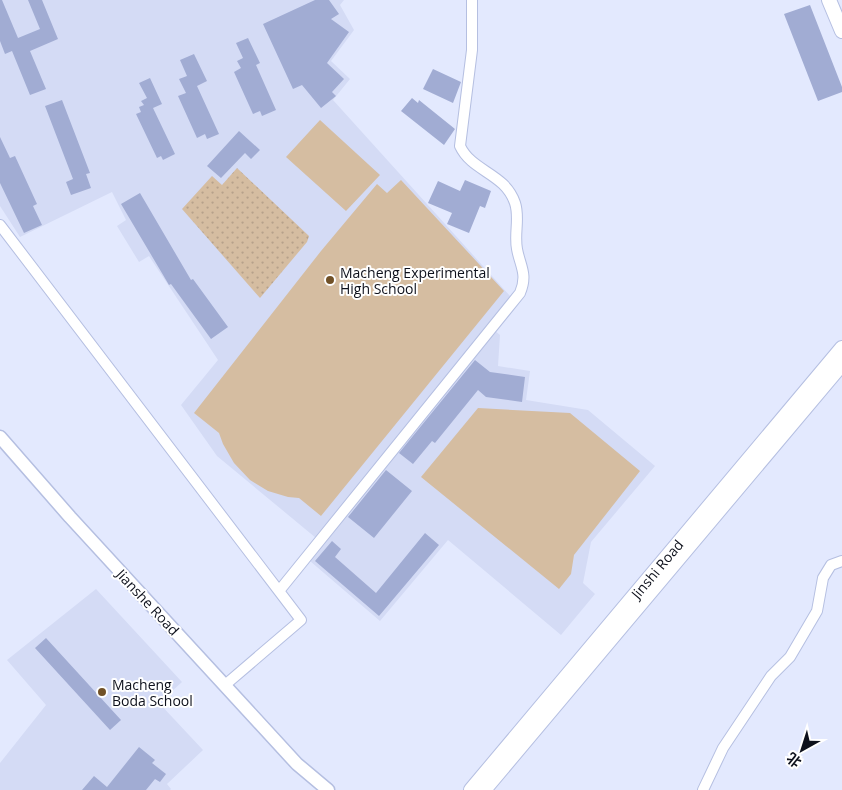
<svg xmlns="http://www.w3.org/2000/svg" width="842" height="790" font-family="'Open Sans','Noto Sans SC',sans-serif">
  <style>
    .built { fill: #d4dbf5 }
    .grass { fill: url(#grass-dots) }
    .garden { fill: #d5bda1 }
    .building { fill: #a1acd3 }
    .lines { fill: none; stroke-linecap: round; stroke-linejoin: round }
    .minor-casing { stroke: #b5bfe1; stroke-width: 12 }
    .tertiary-casing { stroke: #b5bfe1; stroke-width: 15 }
    .secondary-casing { stroke: #b5bfe1; stroke-width: 16 }
    .minor { stroke: #fff; stroke-width: 10 }
    .tertiary { stroke: #fff; stroke-width: 12 }
    .secondary { stroke: #fff; stroke-width: 14 }
    .poi-dot { fill: #715127; stroke: #fff; stroke-width: 2 }
    .labels { text-anchor: middle; dominant-baseline: central; stroke-width: 4; stroke-linejoin: round; paint-order: stroke }
    .poi-label { font-size: 14px; fill: #0d101b; stroke: #fff; text-anchor: start }
    .street-label { font-size: 14px; fill: #0d101b; stroke: #fff }
  </style>
  <defs>
    <pattern id="grass-dots" width="8" height="8" patternUnits="userSpaceOnUse" patternTransform="scale(1.25)"><rect width="8" height="8" fill="#d5bda1"/><path d="M2 2h.1M6 6h.1" fill="none" stroke="#b6a18a" stroke-width="1.8" stroke-linecap="round"/></pattern>
  </defs>
  <rect width="100%" height="100%" fill="#e3e9fe"/>
  <path class="built" d="M0 0H344L340 5 354 30 331 61 350 79 333 100 511 297 316 538 217 456 181 405 218 360 149 256 139 262 117 226 126 220 112 192 20 237 0 206Z
    M494 330 500 335 498 366 530 371 526 400 588 410 655 466 591 542 583 583 595 594 561 635 448 540 380 621 310 561Z
    M96 589 182 682 159 703 203 750 167 784 171 789 170 790H0V763L46 705 7 660Z"/>
  <path class="grass" d="M237 168 309 236 307 242 260 298 182 209 212 176 222 185Z"/>
  <path class="garden" d="M320 120 380 175 346 211 286 157Z
    M401 180 504 291 321 516 299 498 288 497 268 491 250 480 234 463 223 444 219 433 194 413 321 251 377 184 387 193Z
    M478 408 570 413 640 471 574 555 571 574 559 589 421 477Z"/>
  <path class="building" d="M0 0H2L18 38 40 29 28 0H42L58 39 30 51 46 89 30 95 12 51 5 54 0 41Z
    M315 0H329L339 14 331 19 349 32 327 63 344 79 332 92 336 96 321 108 302 85 293 89 263 24Z
    M810 5 842 87V92L818 101 784 14Z
    M248 38 260 63 256 65 276 110 262 116 260 111 253 114 234 72 241 68 237 61 243 58 236 43Z
    M194 54 207 81 197 86 219 134 207 139 205 134 197 138 178 96 186 93 179 79 187 76 180 60Z
    M433 69 461 82 453 103 423 89Z
    M150 78 162 104 153 108 175 154 163 160 161 156 157 158 136 114 141 112 139 107 144 105 141 101 147 98 139 83Z
    M412 98 418 103 419 100 455 129 444 145 401 111Z
    M62 100 90 173 86 174 91 188 71 195 66 182 73 179 45 106Z
    M239 131 260 150 251 159 245 153 221 178 207 166Z
    M0 137 10 158 15 156 37 204 33 206 42 225 24 233 0 183Z
    M465 180 491 191 485 208 480 206 469 233 447 224 452 213 428 203 438 181 460 191Z
    M140 193 191 280 193 279 228 327 211 339 171 284 169 285 121 204Z
    M475 360 490 372 525 377 522 402 486 397 478 390 435 443 432 441 413 464 399 453Z
    M386 470 412 491 374 538 348 517Z
    M425 533 439 545 379 616 315 561 332 541 341 549 335 557 376 593Z
    M46 638 121 720 110 730 35 648Z
    M139 747 155 760 152 763 166 774 160 782 155 779 146 790H82L94 776 107 787Z"/>
  <g class="lines">
    <defs>
      <path id="minor" d="M0 225 301 620 225 685
        M279 591 520 293C528 274 520 266 517 249 514 233 520 218 515 203 505 173 472 172 460 146L472 50V0
        M703 790 723 748 771 676 790 657 817 611 823 578 831 565 842 561"/>
      <path id="tertiary" d="M0 437 70 517 297 764 328 790"/>
      <path id="secondary" d="M829 0 842 31
        M471 790 842 348
        M484 790 842 364"/>
    </defs>
    <use href="#minor" class="minor-casing"/>
    <use href="#tertiary" class="tertiary-casing"/>
    <use href="#secondary" class="secondary-casing"/>
    <use href="#minor" class="minor"/>
    <use href="#tertiary" class="tertiary"/>
    <use href="#secondary" class="secondary"/>
  </g>
  <g class="poi-dot">
    <circle cx="330" cy="280" r="5"/>
    <circle cx="102" cy="692" r="5"/>
  </g>
  <g class="labels">
    <g class="poi-label">
      <text x="340" y="272">Macheng Experimental<tspan x="340" dy="16">High School</tspan></text>
      <text x="112" y="684">Macheng<tspan x="112" dy="16">Boda School</tspan></text>
    </g>
    <g class="street-label">
      <text transform="translate(657 569) rotate(-50)">Jinshi Road</text>
      <text transform="translate(148 602) rotate(47)">Jianshe Road</text>
    </g>
  </g>
  <g transform="translate(802 750) rotate(219)" stroke="#ffffff" stroke-width="4" paint-order="stroke">
  <path d="M0-4L9 19L0 12L-9 19Z" fill="#0d101b"/>
  <text y="-8" font-size="14" font-weight="bold" text-anchor="middle" fill="#0d101b">北</text>
  </g>
</svg>
